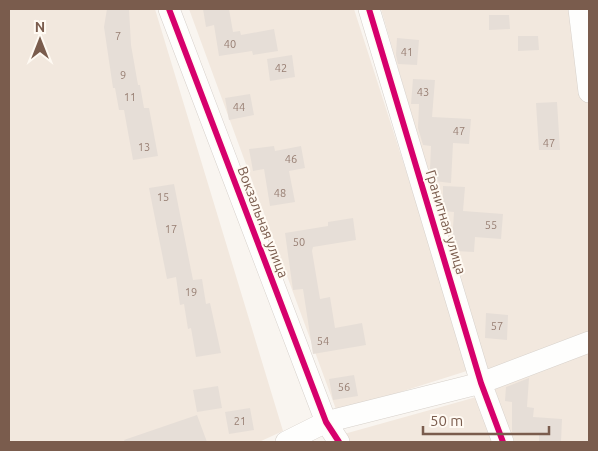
<svg xmlns="http://www.w3.org/2000/svg" width="598" height="451" font-family="Ubuntu,sans-serif">
  <style>
    .residential { fill: #f2e8de }
    .building { fill: #e6ded7 }
    .lines { fill: none; stroke-linecap: round; stroke-linejoin: round }
    .minor-casing { stroke: #d7d1cb; stroke-width: 22 }
    .minor { stroke: #fefefd; stroke-width: 21 }
    .cycleway-casing { stroke: #fffaf3; stroke-width: 9 }
    .cycleway { stroke: #d6006c; stroke-width: 6 }
    .labels { text-anchor: middle; dominant-baseline: central; stroke-width: 4; stroke-linejoin: round; paint-order: stroke }
    .number-label { font-size: 11px; fill: #977e72 }
    .street-label { font-size: 14px; fill: #7a5c4d; stroke: #fffaf3 }
  </style>
  <rect width="100%" height="100%" fill="#f9f5f0"/>
  <path class="residential" d="M9 9H155L283 431 259 442H9Z
    M189 9H354L470 370 337 412Z
    M381 9H589V334L486 373Z
    M589 350V442H511L490 385Z
    M480 396 497 442H346L344 434Z"/>
  <path class="building" d="M107 9H129L131 45 138 85H140L144 108H149L158 156 133 160 124 110H119L115 88H113L104 27Z
    M203 9H229L233 32 240 31 241 35 274 29 278 51 253 55 252 51 219 56 214 25 206 27Z
    M489 15H509L510 29 489 30Z
    M518 36H538L539 50 518 51Z
    M397 38 419 40 417 65 398 64 396 55Z
    M292 55 295 77 270 81 267 59Z
    M413 79 435 80 432 117 471 119 469 144 453 143 451 183 434 181 430 169 431 146 423 145 418 128 419 104H411Z
    M250 94 254 115 229 120 225 98Z
    M557 102 560 150H539L536 103Z
    M274 146 275 151 301 146 305 168 289 171 295 202 270 206 264 169 253 171 249 149Z
    M174 184 193 280 202 279 206 304 210 303 221 353 196 357 191 328 188 329 184 304 180 305 176 277 167 279 149 188Z
    M443 186 465 187 463 211 503 214 501 239 475 237 474 252 455 251 452 243 454 212 443 211Z
    M353 218 356 240 313 247 312 251 320 299 330 297 335 328 362 323 366 345 313 354 303 289 293 290 285 233 328 226V222Z
    M486 313 508 315 507 340 485 338Z
    M354 375 358 396 333 400 329 379Z
    M529 378 527 407 534 408 533 417 562 419 561 442H539V433L512 432V402L505 401 506 387Z
    M218 386 222 408 197 412 193 390Z
    M250 408 254 430 229 434 225 412Z
    M197 415 207 442H125L124 440Z"/>
  <g class="lines">
    <defs>
      <path id="minor" d="M169 9 326 422 339 442
        M369 9 481 383 503 442
        M579 9 589 92
        M286 442 326 422 481 383 589 342"/>
    </defs>
    <use href="#minor" class="minor-casing"/>
    <use href="#minor" class="minor"/>
    <defs>
      <path id="cycleway" d="M169 9 326 422 339 442
        M369 9 481 383 503 442"/>
    </defs>
    <use href="#cycleway" class="cycleway-casing"/>
    <use href="#cycleway" class="cycleway"/>
  </g>
  <g class="labels">
    <g class="number-label">
      <text x="118" y="36">7</text>
      <text x="230" y="44">40</text>
      <text x="407" y="52">41</text>
      <text x="281" y="68">42</text>
      <text x="123" y="75">9</text>
      <text x="423" y="92">43</text>
      <text x="130" y="97">11</text>
      <text x="239" y="107">44</text>
      <text x="459" y="131">47</text>
      <text x="549" y="143">47</text>
      <text x="144" y="147">13</text>
      <text x="291" y="159">46</text>
      <text x="280" y="193">48</text>
      <text x="163" y="197">15</text>
      <text x="491" y="225">55</text>
      <text x="171" y="229">17</text>
      <text x="299" y="242">50</text>
      <text x="191" y="292">19</text>
      <text x="497" y="326">57</text>
      <text x="323" y="341">54</text>
      <text x="344" y="387">56</text>
      <text x="240" y="421">21</text>
    </g>
    <g class="street-label">
      <text transform="translate(263 222) rotate(69)">Вокзальная улица</text>
      <text transform="translate(446 222) rotate(73)">Гранитная улица</text>
    </g>
  </g>
  <rect width="598" height="451" fill="none" stroke="#7a5c4d" stroke-width="20"/>
  <g transform="translate(40 40)" stroke="#fffaf3" stroke-width="4" paint-order="stroke">
  <path d="M0-4L9 19L0 12L-9 19Z" fill="#7a5c4d"/>
  <text y="-8" font-size="14" font-weight="bold" text-anchor="middle" fill="#7a5c4d">N</text>
  </g>
  <path d="M423 426v8h126v-8" fill="none" stroke="#7a5c4d" stroke-width="2.5"/>
  <text x="430" y="426" font-size="15" fill="#7a5c4d" stroke="#fffaf3" stroke-width="4" paint-order="stroke">50 m</text>
</svg>
